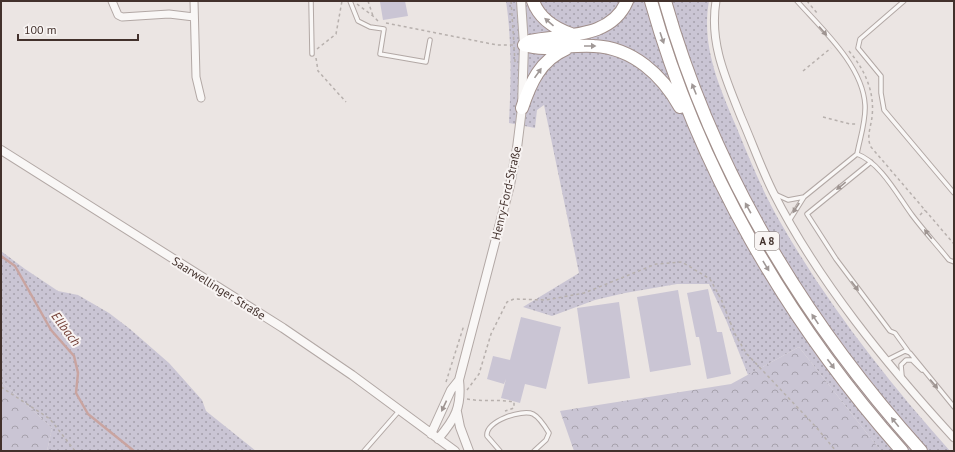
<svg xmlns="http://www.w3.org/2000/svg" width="955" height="452" font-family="'PT Sans',sans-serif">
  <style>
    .grass { fill: url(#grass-dots) }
    .forest { fill: url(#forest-crowns) }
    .green { fill: #cac5d4 }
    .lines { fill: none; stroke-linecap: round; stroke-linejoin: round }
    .stream { stroke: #c9a4a0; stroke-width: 2.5 }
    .service-casing { stroke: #b2a8a5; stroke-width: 5.5 }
    .minor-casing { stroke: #b2a8a5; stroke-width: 9 }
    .tertiary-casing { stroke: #b2a8a5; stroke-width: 10 }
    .motorway-casing { stroke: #a18f8b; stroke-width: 14 }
    .path { stroke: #b7b0ad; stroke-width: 1.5; stroke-dasharray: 3 3; stroke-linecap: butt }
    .service { stroke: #f9f7f6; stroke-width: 3.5 }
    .minor { stroke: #f9f7f6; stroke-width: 7 }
    .tertiary { stroke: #f9f7f6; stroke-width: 8 }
    .motorway { stroke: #fff; stroke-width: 12 }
    .oneway { fill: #a09896 }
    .oneway2 { fill: #9e9491 }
    .labels { text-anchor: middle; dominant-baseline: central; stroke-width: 4; stroke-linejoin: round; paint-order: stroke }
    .shield { fill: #f8f4f3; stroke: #796c68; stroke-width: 1 }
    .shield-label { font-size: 11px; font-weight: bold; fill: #42312c }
    .street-label { font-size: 12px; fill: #42312c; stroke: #f8f4f3 }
    .water-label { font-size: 13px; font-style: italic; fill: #744037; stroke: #f8f4f3 }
  </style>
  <defs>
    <pattern id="grass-dots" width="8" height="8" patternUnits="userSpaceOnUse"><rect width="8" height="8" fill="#cac5d4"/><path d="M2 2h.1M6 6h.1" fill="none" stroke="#a6a1ac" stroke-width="1.8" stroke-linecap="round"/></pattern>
    <pattern id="forest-crowns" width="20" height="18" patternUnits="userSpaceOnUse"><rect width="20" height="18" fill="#cac5d4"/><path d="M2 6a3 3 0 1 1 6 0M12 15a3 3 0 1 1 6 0" fill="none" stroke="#a6a1ac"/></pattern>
  </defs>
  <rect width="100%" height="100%" fill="#ebe5e3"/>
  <path class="grass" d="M506 1H709C701 46 719 86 736 126 749 158 762 190 779 220 827 304 886 379 950 451H881L799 347 748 375 726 320 709 284H677L625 293 595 300 552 316 523 307 579 273 544 105 537 110 535 128 509 123C511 83 512 41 506 1Z
    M1 251 25 269 58 291 78 295 109 313 130 329 169 363 202 400 206 411 256 451H47L52 428 1 381Z"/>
  <path class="forest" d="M799 347 881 451H574L560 411 731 384Z
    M1 381 52 428 47 451H1Z"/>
  <path class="green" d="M386 1H405L408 16 383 20 380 2Z
    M708 289 717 332H722L731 374 707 379 699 337H696L687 293Z
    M678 290 691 365 650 372 637 297Z
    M619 302 630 378 588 384 577 308Z
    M521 317 561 327 546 389 525 384 520 403 501 398 506 379 504 384 487 379 493 356 510 360Z"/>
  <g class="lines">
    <path class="stream" d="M1 256 15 266 51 330 74 356 78 373 76 393 88 414 134 451"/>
    <defs>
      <path id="service" d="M311 1 312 54
        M350 1 358 21 370 27 384 29 380 54 426 62 430 40
        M904 1 860 39 858 48 881 76V93L884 110 954 193
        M857 154C880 162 898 196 912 215 924 231 937 245 949 260L954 262
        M871 162 807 214 836 259 890 331 895 333 908 351
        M777 195 788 200 804 197
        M789 221 804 197 857 154C860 138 866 121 865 105 863 66 822 29 797 1
        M887 360 905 351 910 353 954 407
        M902 376 901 365 906 360H912L922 370
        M364 451 399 411
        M500 451 487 436C485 421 522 409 533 414 539 417 546 428 549 433L546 440 534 451"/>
      <path id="minor" d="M112 1 118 15 122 17 169 14 194 17
        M194 1 196 77 201 98
        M716 1C709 43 726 79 741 117 752 142 761 168 773 192 818 281 887 365 954 438"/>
      <path id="tertiary" d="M1 150 283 328 352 375 455 451
        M457 412 460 427 469 451
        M431 434 451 390 459 380
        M438 439C455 419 462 407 459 380L510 185 517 148 522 108 523 75 524 45 521 1"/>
      <path id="motorway" d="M533 1C539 18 554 28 571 34
        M651 1C698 168 787 322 902 451
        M665 1C713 170 804 321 921 451
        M524 45C547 52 570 44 594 46 633 48 662 75 680 107
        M524 45 530 41C565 34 611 39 627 1
        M522 108C530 84 540 60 566 49"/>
    </defs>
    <use href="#service" class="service-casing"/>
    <use href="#minor" class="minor-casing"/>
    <use href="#tertiary" class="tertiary-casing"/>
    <use href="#motorway" class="motorway-casing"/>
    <path class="path" d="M368 1 373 16
      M511 1 514 44
      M807 1 817 13
      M357 4 373 16 379 22
      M386 23 497 45H514
      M514 47 515 62
      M317 49 336 34 342 1
      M849 51C865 70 875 92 872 117 871 127 866 137 871 147L954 244
      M316 58 318 71 346 102
      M803 71 831 48
      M823 117 850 124H857
      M920 215 925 210
      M446 382 464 325
      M1 387 50 419 75 451
      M467 390 479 374 491 334 507 302 514 299 546 300 584 293 656 264 682 262 710 279 721 299 735 334 746 353 816 427 836 451
      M467 399C483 402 499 399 514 402V408L505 411"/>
    <use href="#service" class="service"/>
    <use href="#minor" class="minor"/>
    <use href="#tertiary" class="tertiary"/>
    <use href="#motorway" class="motorway"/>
  </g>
  <defs><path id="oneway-solid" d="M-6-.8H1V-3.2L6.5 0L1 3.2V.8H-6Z"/></defs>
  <g class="oneway">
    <use href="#oneway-solid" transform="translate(549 22) rotate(-139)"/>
    <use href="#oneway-solid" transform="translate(662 38) rotate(71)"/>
    <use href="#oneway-solid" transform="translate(590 46)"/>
    <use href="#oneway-solid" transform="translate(538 73) rotate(-55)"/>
    <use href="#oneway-solid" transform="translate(694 89) rotate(-112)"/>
    <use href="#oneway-solid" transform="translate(748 208) rotate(-119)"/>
    <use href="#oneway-solid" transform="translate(766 266) rotate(59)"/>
    <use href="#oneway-solid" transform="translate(815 319) rotate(-124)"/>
    <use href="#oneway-solid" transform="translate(831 364) rotate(53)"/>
    <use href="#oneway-solid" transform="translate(895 422) rotate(-129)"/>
  </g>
  <g class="oneway2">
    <use href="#oneway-solid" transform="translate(823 31) rotate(49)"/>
    <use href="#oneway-solid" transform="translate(841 186) rotate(141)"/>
    <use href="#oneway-solid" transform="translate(796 208) rotate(123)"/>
    <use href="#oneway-solid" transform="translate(928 234) rotate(-129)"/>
    <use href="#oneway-solid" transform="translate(855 286) rotate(53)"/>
    <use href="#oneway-solid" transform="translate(934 384) rotate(50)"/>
    <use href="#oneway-solid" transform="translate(444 406) rotate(115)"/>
  </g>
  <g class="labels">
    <rect class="shield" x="755" y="232" width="24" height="18" rx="3"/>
    <g class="shield-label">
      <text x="767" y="241">A 8</text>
    </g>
    <g class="street-label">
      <text transform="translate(506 193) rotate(-77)">Henry-Ford-Straße</text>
      <text transform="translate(219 288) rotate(32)">Saarwellinger Straße</text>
    </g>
    <g class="water-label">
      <text transform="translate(66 329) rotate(53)">Ellbach</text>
    </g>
  </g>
  <rect width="955" height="452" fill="none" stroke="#42312c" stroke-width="4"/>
  <path d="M18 34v6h120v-6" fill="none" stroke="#42312c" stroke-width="2"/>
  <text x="24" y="34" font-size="12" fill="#42312c" stroke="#f8f4f3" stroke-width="3" paint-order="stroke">100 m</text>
</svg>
